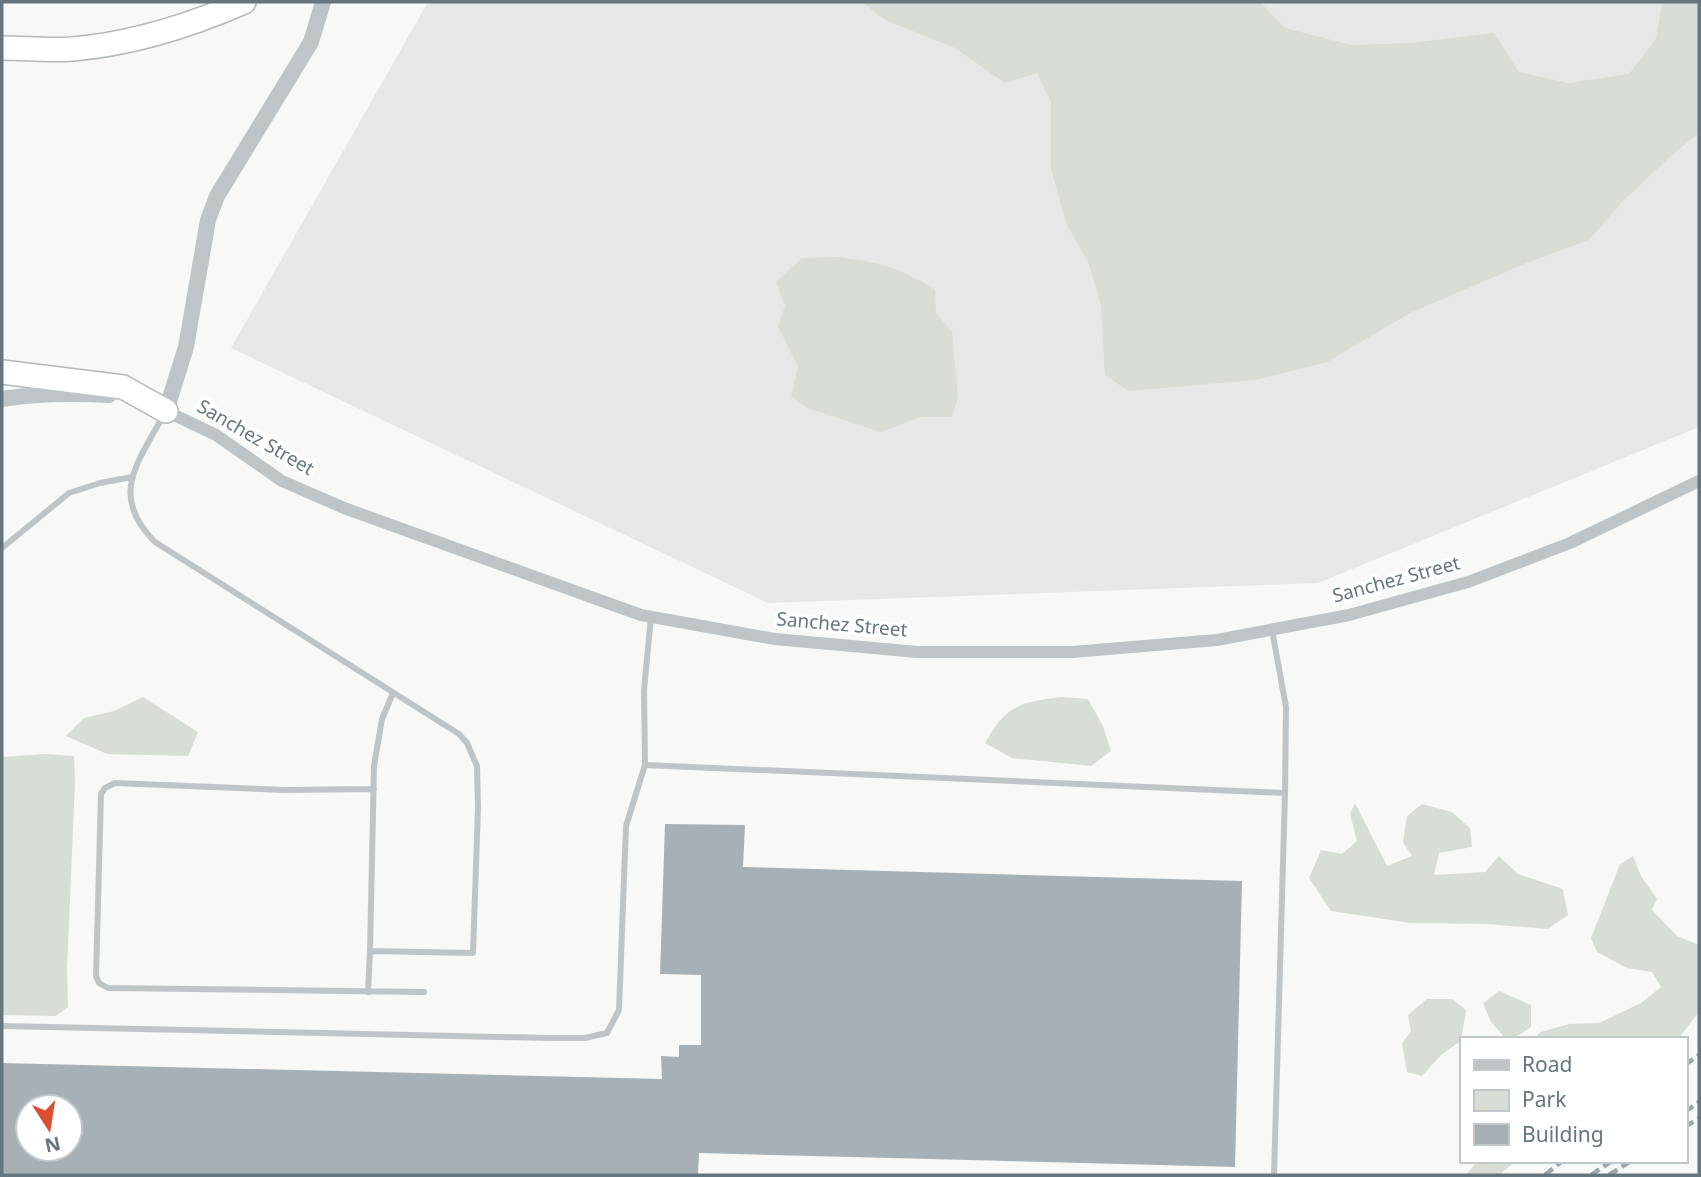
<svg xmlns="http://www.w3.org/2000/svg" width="1701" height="1177" font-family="'Noto Sans',sans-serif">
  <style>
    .built { fill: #e6e8e7 }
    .green { fill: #d8ddd5 }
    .building { fill: #a7b0b5; fill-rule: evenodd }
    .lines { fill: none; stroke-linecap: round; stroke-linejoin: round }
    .motorway-casing { stroke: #b3b8ba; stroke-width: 26 }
    .service { stroke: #bfc4c7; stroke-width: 6 }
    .minor { stroke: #bfc4c7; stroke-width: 12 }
    .tertiary { stroke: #bfc4c7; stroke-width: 16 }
    .motorway { stroke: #fff; stroke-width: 23 }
    .rail { stroke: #9fa7ac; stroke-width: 4.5; stroke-dasharray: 10 5; stroke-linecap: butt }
    .labels { text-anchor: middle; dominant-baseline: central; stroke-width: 7; stroke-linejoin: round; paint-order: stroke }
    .street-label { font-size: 19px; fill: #65767f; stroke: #fff }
  </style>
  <rect width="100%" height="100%" fill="#f8f8f6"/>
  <path class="built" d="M428 2H1699V427L1318 583 768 603 231 348Z"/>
  <path class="green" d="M862 2H1260L1285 28 1351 45 1411 43 1494 33 1519 72 1568 83 1629 74 1656 39 1662 2H1699V133L1673 154 1623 201 1589 240 1529 262 1410 313 1327 362 1255 380 1128 391 1105 375 1101 306 1089 264 1066 223 1051 169V102L1037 73 1005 83 955 48 885 20Z
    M836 257C875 261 902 268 935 290L936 313 952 332 958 399 951 417H920L881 432 807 408 791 396 798 367 778 326 785 306 776 282 802 258Z
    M143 697 198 732 188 756 107 754 66 736 84 718 114 711Z
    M1062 697 1088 699 1103 726 1111 751 1091 766 1012 758 985 743C1006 705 1020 702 1062 697Z
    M46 754 74 756 75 784 67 968 68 1007 56 1016 2 1015V757Z
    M1355 803 1387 866 1412 856 1403 842 1407 816 1422 804 1452 812 1470 828 1472 847 1439 853 1434 875 1485 872 1499 856 1518 874 1563 889 1568 915 1548 929 1486 924 1411 923 1331 911 1309 878 1321 850 1342 854 1357 841 1350 814Z
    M1633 856 1641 876 1657 899 1652 910 1677 936 1699 945V1012L1678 1039H1537L1538 1033 1569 1024 1599 1023 1641 1003 1661 987 1652 972 1627 968 1597 952 1591 938 1620 864Z
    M1499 991 1531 1005V1027L1513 1039H1506L1491 1022 1483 1003Z
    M1427 999H1452L1466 1010 1461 1041 1442 1054 1422 1076 1407 1072 1402 1043 1411 1032 1408 1015Z
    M1478 1161H1516L1499 1175H1466Z"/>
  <path class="building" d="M665 824 745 825 743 867 1242 881 1235 1167 699 1153 698 1175H2V1063L662 1079 661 1056 679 1057V1045H701V975L660 974ZM28 1107H70V1149H28Z"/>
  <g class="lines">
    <defs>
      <path id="motorway" d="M2 48C25 48 49 51 72 49 133 44 189 26 244 2
        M2 372 123 387 166 411"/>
    </defs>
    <use href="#motorway" class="motorway-casing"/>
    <path class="service" d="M163 416C137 464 109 496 155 542L459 734 467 743 477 766 478 807 473 953 370 951 374 766 382 719 393 693
      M2 548 69 493 100 483 132 477
      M651 617 644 690 645 765 1285 793 1286 707 1272 630
      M374 789 284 790 115 783 105 788 101 794 96 976 99 983 108 988 424 992
      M368 992 370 951
      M2 1026 549 1038H585L607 1033 619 1010 626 826 645 765
      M1274 1175 1285 793"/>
    <path class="minor" d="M166 411 216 435 282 481 344 508 641 615 775 639 917 652H1072L1217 640 1349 615 1468 582 1570 543 1699 481"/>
    <path class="tertiary" d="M2 399C38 393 73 393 109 395
      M157 409 166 411 186 347 208 220 217 196 311 42 323 2"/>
    <use href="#motorway" class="motorway"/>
    <path class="rail" d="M1685 1065 1699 1055
      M1685 1112 1699 1102
      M1685 1127 1699 1118
      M1545 1175 1562 1161
      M1591 1175 1612 1161
      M1609 1175 1631 1161"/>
  </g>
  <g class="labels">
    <g class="street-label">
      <text transform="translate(256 437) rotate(30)">Sanchez Street</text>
      <text transform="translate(1396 579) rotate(-15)">Sanchez Street</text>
      <text transform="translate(842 624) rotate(5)">Sanchez Street</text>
    </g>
  </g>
  <rect width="1701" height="1177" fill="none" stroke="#65767f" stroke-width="7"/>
  <rect x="1460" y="1037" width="228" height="126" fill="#ffffff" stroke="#c1c8cc" stroke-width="2"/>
  <rect x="1474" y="1060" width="35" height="10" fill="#bfc4c7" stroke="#c1c8cc" stroke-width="2"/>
  <text x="1522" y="1072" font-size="21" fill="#65767f">Road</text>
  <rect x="1474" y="1090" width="35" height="21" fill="#d8ddd5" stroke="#c1c8cc" stroke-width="2"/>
  <text x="1522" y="1107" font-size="21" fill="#65767f">Park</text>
  <rect x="1474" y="1124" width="35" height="21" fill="#a7b0b5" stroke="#c1c8cc" stroke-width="2"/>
  <text x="1522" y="1142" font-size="21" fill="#65767f">Building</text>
  <g transform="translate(49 1128) rotate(168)"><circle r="33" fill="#ffffff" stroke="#c1c8cc" stroke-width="2"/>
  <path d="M0-5L12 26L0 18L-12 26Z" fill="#dc4d32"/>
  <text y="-10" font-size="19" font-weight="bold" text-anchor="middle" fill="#65767f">N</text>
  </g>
</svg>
